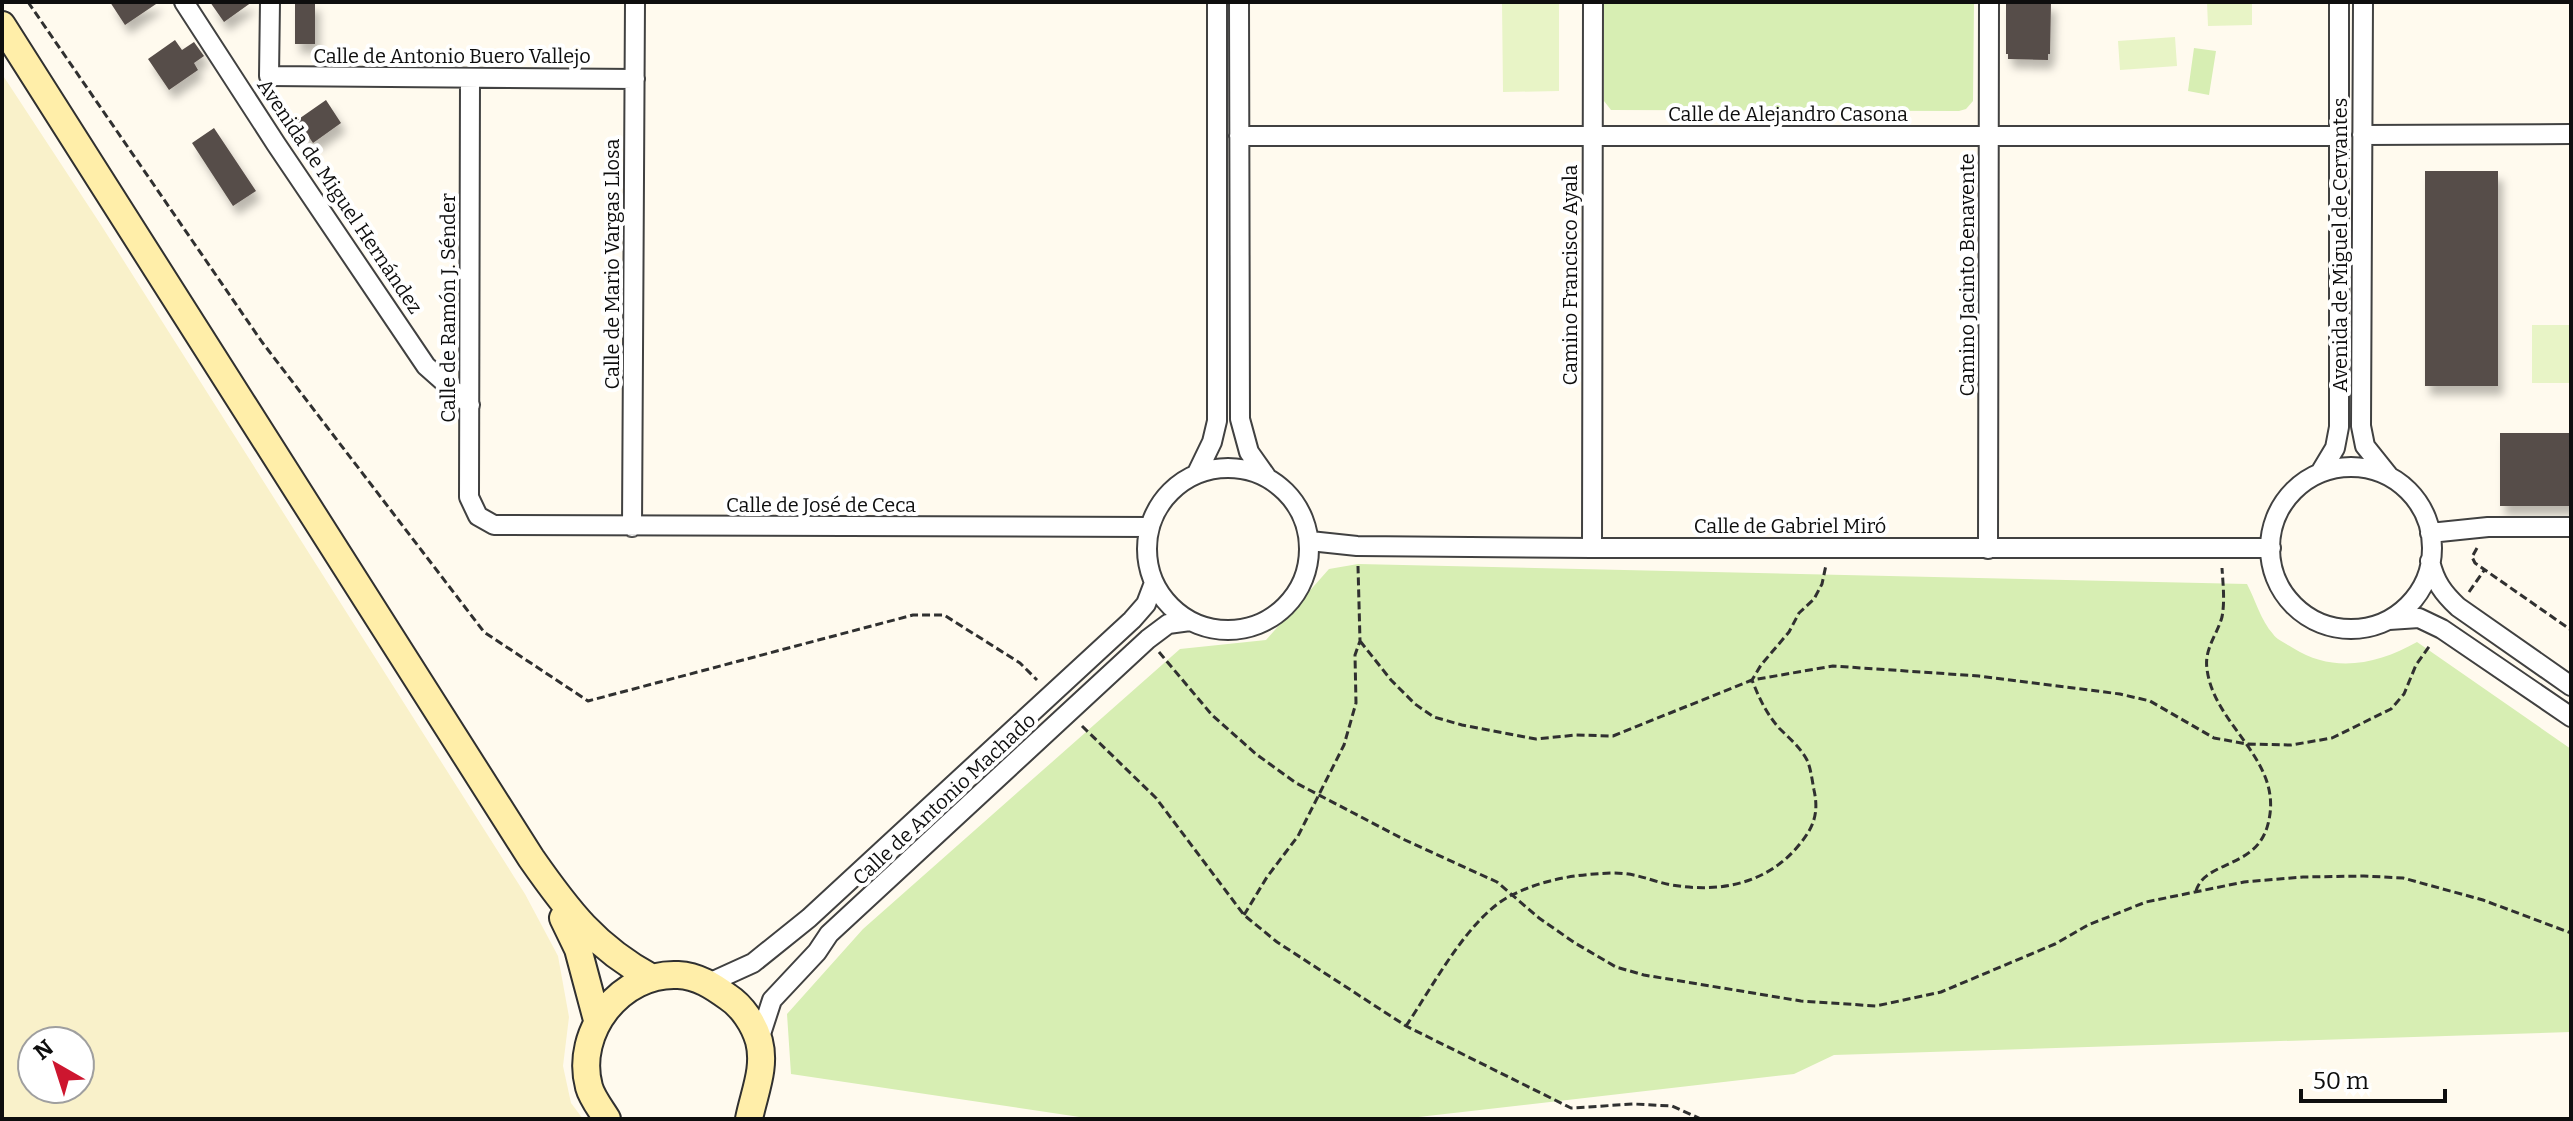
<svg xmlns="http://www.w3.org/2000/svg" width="2573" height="1121" font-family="Bitter,serif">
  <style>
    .farmland { fill: #f9f1ca; fill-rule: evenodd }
    .green { fill: #d7eeb3 }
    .pitch { fill: #e8f4c6 }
    .building { fill: #574d49; filter: url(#shadow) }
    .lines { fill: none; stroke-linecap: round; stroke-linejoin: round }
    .street-casing { stroke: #414141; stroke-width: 22 }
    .secondary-casing { stroke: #303030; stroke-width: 30 }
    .path { stroke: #303030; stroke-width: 3; stroke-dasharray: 8 4; stroke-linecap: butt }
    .street { stroke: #fff; stroke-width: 18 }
    .secondary { stroke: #ffeea9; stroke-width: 26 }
    .labels { text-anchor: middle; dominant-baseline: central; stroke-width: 8; stroke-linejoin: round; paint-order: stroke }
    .street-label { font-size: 20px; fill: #0e0e0e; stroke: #fff }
  </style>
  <defs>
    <filter id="shadow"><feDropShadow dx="5" dy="9" stdDeviation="4" flood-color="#0004"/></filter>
  </defs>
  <rect width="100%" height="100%" fill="#fffaee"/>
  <path class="farmland" d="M2 74 101 225 525 894 558 956 569 1017 563 1066 571 1103 583 1119H2ZM32 1041H80V1089H32Z"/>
  <path class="green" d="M1604 2H1974L1973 101 1966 109 1959 111 1611 110 1604 101Z
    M2194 48 2216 51 2209 95 2188 91Z
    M1358 564 2247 584C2255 599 2261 621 2273 634 2277 640 2287 644 2293 648 2334 674 2378 664 2417 642L2571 749V1032L1834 1055 1794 1074 1401 1119H1093L791 1074 787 1014 863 929 1180 649 1266 640 1329 569Z"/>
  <path class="pitch" d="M1502 2H1559V91L1503 92Z
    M2207 2H2252V25L2208 26Z
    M2175 37 2177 66 2120 70 2118 41Z
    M2532 325H2571V383H2532Z"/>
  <path class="building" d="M110 2H159L125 25Z
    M210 2H252L224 22Z
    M295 2H315V44H295Z
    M2006 2H2051L2050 54H2048V60L2008 59V54H2006Z
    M175 40 182 50 194 42 204 56 194 63 198 70 169 90 148 59Z
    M326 100 341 123 313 143 307 134 302 137 293 123Z
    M214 128 256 191 233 206 192 143Z
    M2425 171H2498V386H2425Z
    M2500 433H2571V506H2500Z"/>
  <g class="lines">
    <defs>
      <path id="street" d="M184 2 276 144 426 366 470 405
        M1239 2 1240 419 1249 452 1266 476
        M2363 2 2361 426 2365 446 2389 476
        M269 76 635 79
        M269 76 270 2
        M470 78 469 497 478 516 494 525 1149 527
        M2362 135 2571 134
        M1239 136H2337
        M2270 548a81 81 0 1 1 162 0a81 81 0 1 1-162 0Z
        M1147 549a81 81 0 1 1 162 0a81 81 0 1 1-162 0Z
        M1197 473 1212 442 1217 421V2
        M2320 473 2335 448 2339 427V2
        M632 527 635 2
        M2430 533 2488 527H2571
        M1310 541 1357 546 1592 548H2271
        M1592 548 1593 2
        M1988 549 1989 2
        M2430 561C2435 582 2443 593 2458 607L2571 686
        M2389 620 2419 618 2442 629 2571 717
        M709 983 753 963 809 918 1132 620 1146 604 1154 583
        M759 1040 772 1000 817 952 829 934 1148 639 1168 624 1190 621"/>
      <path id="secondary" d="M2 25 531 858C568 911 595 947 652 978
        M563 918 578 949 597 1020
        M607 1119C601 1109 592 1098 589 1087 574 1032 621 972 678 975 698 976 713 986 728 997 742 1006 754 1024 759 1041 766 1068 754 1093 749 1119"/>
    </defs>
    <use href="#street" class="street-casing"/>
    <use href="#secondary" class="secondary-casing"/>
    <path class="path" d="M28 2 262 342 484 632 588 701 913 615H944L1020 663 1037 680
      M2477 548 2472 557 2475 563 2571 630
      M2469 592 2485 569
      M1360 641 1391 680 1415 704 1434 717 1462 725 1536 739 1576 735 1613 736 1752 680 1833 666 1979 676 2120 694 2150 701 2214 738 2247 744 2291 745 2332 738 2391 709 2404 694 2416 665 2431 644
      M1159 652 1212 715 1256 754 1296 783 1405 840 1497 882 1539 918 1575 943 1616 967 1644 975 1801 1001 1876 1006 1941 992 2055 944 2088 925 2146 902 2244 882 2303 877 2364 876 2403 878 2483 900 2571 933
      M1082 726 1156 798 1244 915 1277 942 1406 1026 1571 1108 1634 1104 1672 1106 1701 1119
      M2196 891C2205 860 2257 869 2268 824 2285 760 2214 727 2207 669 2204 649 2217 635 2222 617 2225 601 2223 584 2222 568
      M1244 915 1267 877 1298 836 1344 745 1356 703 1355 655 1360 641 1358 566
      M1406 1026C1433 986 1470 915 1512 895 1544 879 1578 874 1613 873 1638 873 1650 881 1672 885 1720 893 1767 884 1799 845 1814 827 1819 813 1814 790 1812 780 1811 769 1807 760 1800 747 1789 738 1779 728 1766 713 1759 698 1752 680L1761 665 1789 632 1799 613 1814 599 1822 584 1826 565"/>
    <use href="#street" class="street"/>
    <use href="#secondary" class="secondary"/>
  </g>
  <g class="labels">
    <g class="street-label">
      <text x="452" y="56">Calle de Antonio Buero Vallejo</text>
      <text x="1788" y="114">Calle de Alejandro Casona</text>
      <text transform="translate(340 196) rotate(56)">Avenida de Miguel Hernández</text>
      <text transform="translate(2340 245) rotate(-90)">Avenida de Miguel de Cervantes</text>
      <text transform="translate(612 264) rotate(-90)">Calle de Mario Vargas Llosa</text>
      <text transform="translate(1570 275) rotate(-90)">Camino Francisco Ayala</text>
      <text transform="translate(1967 275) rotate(-90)">Camino Jacinto Benavente</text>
      <text transform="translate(448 308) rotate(-90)">Calle de Ramón J. Sénder</text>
      <text x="821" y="505">Calle de José de Ceca</text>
      <text x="1790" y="526">Calle de Gabriel Miró</text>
      <text transform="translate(944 799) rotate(-43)">Calle de Antonio Machado</text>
    </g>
  </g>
  <rect width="2573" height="1121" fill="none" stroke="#0e0e0e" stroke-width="8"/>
  <g transform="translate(56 1065) rotate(321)"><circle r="38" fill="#ffffff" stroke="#9f9f9f" stroke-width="2"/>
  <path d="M0-6L14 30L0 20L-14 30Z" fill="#cd162f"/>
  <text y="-12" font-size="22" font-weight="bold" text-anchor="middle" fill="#0e0e0e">N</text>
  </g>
  <path d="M2301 1089v12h144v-12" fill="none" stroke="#0e0e0e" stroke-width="4"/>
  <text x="2313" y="1089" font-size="24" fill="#0e0e0e" stroke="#ffffff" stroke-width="6" paint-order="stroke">50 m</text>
</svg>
